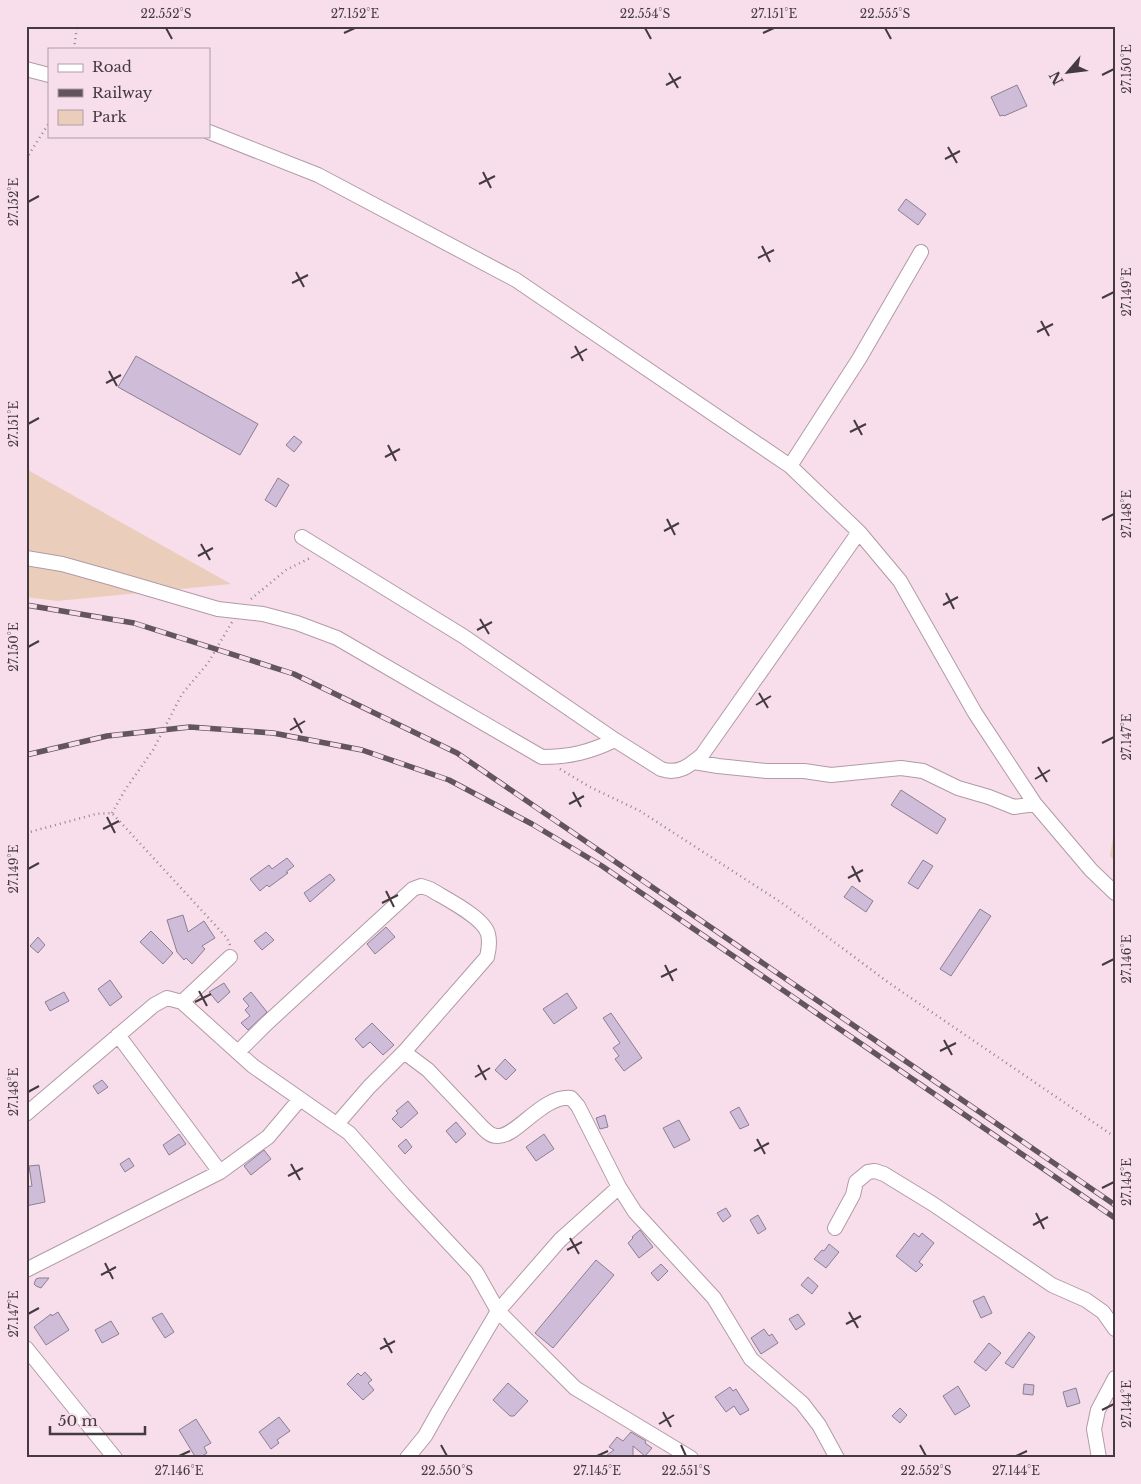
<svg xmlns="http://www.w3.org/2000/svg" width="1141" height="1484" font-family="'Libre Baskerville',serif">
  <style>
    .green { fill: #ebcdbc }
    .building { fill: #cfbcd8; stroke: #8c7f92 }
    .lines { fill: none; stroke-linecap: round; stroke-linejoin: round }
    .street-casing { stroke: #b29aa6; stroke-width: 16 }
    .path { stroke: #95848c; stroke-width: 2.5; stroke-dasharray: 1 4; stroke-linecap: butt }
    .street { stroke: #fff; stroke-width: 14 }
    .rail-casing { stroke: #62555c; stroke-width: 5.5 }
    .rail { stroke: #f7deea; stroke-width: 4; stroke-dasharray: 11; stroke-linecap: butt }
    .ticks { fill: none; stroke: #443a3f; stroke-width: 2 }
    .neatline { fill: none; stroke: #443a3f; stroke-width: 2 }
    .ticks-label { font-size: 12px; text-anchor: middle; fill: #443a3f }
  </style>
  <rect width="100%" height="100%" fill="#f7deea"/>
  <path class="green" d="M26 469 231 584 57 601 26 597Z
    M1115 825V861L1110 856Z"/>
  <path class="building" d="M1017 85 1027 106 1004 116 1003 115 1000 116 991 97Z
    M906 199 926 214 918 225 898 210Z
    M136 356 258 424 240 455 118 387Z
    M294 436 302 442 294 452 286 445Z
    M278 478 289 485 276 507 265 500Z
    M901 790 946 819 937 834 891 805Z
    M287 858 294 866 286 872 288 873 269 887 267 885 260 891 250 879 269 865 272 869Z
    M923 860 933 866 918 889 908 883Z
    M330 874 335 880 310 902 304 893Z
    M852 886 873 901 866 912 844 897Z
    M980 909 991 916 951 976 940 969Z
    M183 915 188 932 204 921 215 938 202 946 205 949 192 964 186 958 184 960 177 952 167 920Z
    M386 927 395 937 375 954 367 944Z
    M151 931 173 953 163 964 140 942Z
    M266 932 274 940 262 950 254 941Z
    M38 937 45 945 38 953 30 946Z
    M110 980 122 997 110 1006 98 989Z
    M224 983 230 992 218 1003 209 992Z
    M64 992 69 1001 50 1011 45 1002Z
    M251 992 267 1012 248 1030 241 1023 250 1016 245 1010 249 1006 243 999Z
    M567 993 577 1008 554 1024 543 1009Z
    M611 1013 642 1058 624 1071 615 1059 619 1056 613 1048 620 1043 603 1018Z
    M372 1023 394 1045 383 1055 370 1042 363 1048 355 1039Z
    M505 1059 516 1070 506 1080 495 1070Z
    M102 1080 108 1087 98 1094 93 1086Z
    M408 1101 418 1113 401 1128 392 1119 398 1113 396 1111Z
    M739 1107 749 1125 740 1129 730 1112Z
    M605 1115 608 1127 600 1129 596 1118Z
    M679 1120 690 1140 674 1148 663 1128Z
    M456 1122 466 1134 456 1143 446 1131Z
    M179 1134 186 1144 169 1155 163 1145Z
    M544 1134 554 1149 536 1161 526 1147Z
    M406 1139 412 1147 405 1154 398 1146Z
    M264 1150 271 1159 251 1175 244 1166Z
    M129 1158 134 1166 125 1172 120 1164Z
    M39 1165 45 1202 26 1206V1187L32 1186 29 1166Z
    M726 1208 731 1216 723 1222 717 1213Z
    M758 1215 766 1229 758 1234 750 1220Z
    M640 1230 653 1247 639 1258 628 1243 633 1238 632 1237Z
    M914 1233 919 1237 922 1233 934 1243 919 1262 923 1265 916 1272 896 1256Z
    M829 1244 839 1252 826 1268 814 1259 822 1250 824 1251Z
    M596 1260 614 1275 553 1348 535 1333Z
    M661 1264 668 1271 658 1281 651 1273Z
    M808 1277 818 1286 812 1294 801 1285Z
    M39 1278H49L41 1288 36 1286 34 1284 36 1279Z
    M984 1296 992 1313 981 1318 973 1301Z
    M58 1312 69 1330 46 1345 34 1327 51 1314 52 1316Z
    M162 1313 174 1332 165 1338 152 1318Z
    M798 1314 805 1324 796 1330 789 1319Z
    M111 1321 119 1334 102 1343 95 1330Z
    M764 1329 769 1336 772 1334 778 1343 761 1354 751 1338Z
    M1029 1332 1035 1337 1013 1368 1005 1363Z
    M989 1343 1001 1353 986 1371 974 1362Z
    M365 1372 372 1380 368 1383 374 1390 363 1400 347 1384 358 1373 361 1376Z
    M508 1383 528 1401 514 1416H510L493 1400Z
    M1024 1384 1034 1385 1033 1395 1023 1394Z
    M958 1386 970 1406 955 1415 943 1396Z
    M730 1387 733 1391 736 1389 749 1410 740 1415 734 1406 726 1412 715 1397Z
    M1076 1388 1080 1403 1067 1407 1063 1392Z
    M900 1408 907 1415 900 1423 892 1416Z
    M279 1417 290 1431 277 1440 279 1443 271 1449 259 1432Z
    M196 1419 211 1443 204 1447 207 1453 199 1458H196L179 1430Z
    M631 1432 646 1441 645 1443 652 1448 645 1456 633 1446V1458H603L614 1450 609 1447 617 1437 623 1441Z"/>
  <g class="lines">
    <defs>
      <path id="street" d="M26 69 49 75
        M209 132 318 175 516 280 790 466 859 532 900 581 975 713 1035 804 1091 870 1115 893
        M790 466 859 359 921 252
        M302 537 463 636 615 740 661 769C678 775 689 766 702 755L859 532
        M26 558 62 564 112 578 218 609 263 614 297 623 337 638 542 757C570 757 590 752 615 740
        M694 762 718 766 766 771H804L831 775 901 768 923 771 958 788 989 797 1014 807 1035 804
        M182 1002 230 957
        M118 1035 220 1172
        M238 1052 266 1024 413 889 421 886 430 889C444 898 484 917 488 934 490 942 489 949 487 957L404 1052
        M26 1114 154 1005 167 998 182 1002 253 1066 349 1133 403 1194 476 1272 498 1311 575 1388 691 1458
        M337 1124 369 1087 404 1052 428 1070 483 1128C487 1132 491 1136 497 1136 516 1138 542 1095 571 1098L578 1106 619 1187 635 1212 714 1298 751 1359 802 1403 819 1425 837 1458
        M835 1228 853 1195 856 1182 868 1172 875 1171 884 1174 933 1204 1052 1285 1086 1300 1103 1312 1115 1329
        M26 1270 220 1172 268 1137 300 1099
        M26 1348 115 1458
        M407 1458 425 1436 439 1411 498 1311 560 1240 619 1187
        M1099 1458 1094 1429 1098 1410 1115 1378"/>
    </defs>
    <use href="#street" class="street-casing"/>
    <path class="path" d="M74 49 77 26
      M26 159 49 123
      M251 599 286 570 312 557
      M560 769 590 787 640 811 782 903 889 983 1115 1137
      M112 813 125 790 153 750 182 694 208 663 232 622
      M26 833 96 814 112 813 227 938 230 945"/>
    <use href="#street" class="street"/>
    <defs>
      <path id="rail" d="M26 605 134 623 294 674 457 753 1115 1205
        M26 755 107 736 190 727 273 733 362 750 449 780 532 824 602 866 1115 1218"/>
    </defs>
    <use href="#rail" class="rail-casing"/>
    <use href="#rail" class="rail"/>
  </g>
  <path class="ticks" d="M166 28 172 39M645 28 651 39M885 28 891 39M344 33 355 28M763 33 774 28M669 73 678 88M1102 75 1114 69M666 85 681 77M948 147 957 163M945 159 960 151M483 172 491 188M479 184 495 176M28 202 39 196M762 246 770 262M758 258 774 250M296 272 304 287M292 283 308 275M1102 298 1114 292M1041 321 1049 336M1037 332 1053 324M575 346 583 361M571 358 587 349M109 371 117 386M106 383 121 375M854 420 862 435M28 424 39 418M850 432 866 424M388 445 396 461M385 457 400 449M667 519 675 535M1102 520 1114 514M664 531 679 523M201 544 210 560M198 556 213 548M946 593 954 609M943 605 958 597M480 619 489 634M477 630 492 622M28 647 39 641M759 693 768 708M756 705 771 696M294 718 302 733M290 730 305 721M1102 743 1114 737M1038 767 1047 782M1035 779 1050 770M573 792 581 807M569 804 584 796M107 817 115 833M103 829 119 821M852 866 860 882M28 869 39 863M848 878 863 870M386 891 394 907M382 903 398 895M665 965 673 981M1102 965 1114 959M661 977 677 969M199 991 207 1006M195 1002 211 994M944 1040 952 1055M940 1051 956 1043M478 1065 486 1080M475 1077 490 1068M28 1092 39 1086M757 1139 765 1154M754 1151 769 1143M291 1164 300 1180M288 1176 303 1168M1102 1188 1114 1182M1036 1213 1044 1229M1033 1225 1048 1217M570 1238 579 1254M567 1250 582 1242M105 1263 113 1279M101 1275 116 1267M849 1312 858 1328M28 1314 39 1308M846 1324 861 1316M384 1338 392 1353M380 1349 395 1341M1102 1410 1114 1404M663 1412 671 1427M659 1424 674 1415M441 1445 447 1456M681 1445 686 1456M920 1445 926 1456M179 1456 190 1451M597 1456 608 1451M1016 1456 1027 1451"/>
  <rect width="1141" height="1484" fill="none" stroke="#f7deea" stroke-width="55"/>
  <rect x="48" y="48" width="162" height="90" fill="#f7deea" stroke="#af9ca6"/>
  <rect x="58" y="64" width="25" height="8" fill="#ffffff" stroke="#af9ca6"/>
  <text x="92" y="72" font-size="15" fill="#443a3f">Road</text>
  <rect x="58" y="89" width="25" height="8" fill="#62555c" stroke="#af9ca6"/>
  <text x="92" y="98" font-size="15" fill="#443a3f">Railway</text>
  <rect x="58" y="110" width="25" height="15" fill="#ebcdbc" stroke="#af9ca6"/>
  <text x="92" y="122" font-size="15" fill="#443a3f">Park</text>
  <g transform="translate(1068 72) rotate(242)" stroke="#f7deea" stroke-width="4" paint-order="stroke">
  <path d="M0-4L9 19L0 12L-9 19Z" fill="#443a3f"/>
  <text y="-8" font-size="14" font-weight="bold" text-anchor="middle" fill="#443a3f">N</text>
  </g>
  <path d="M50 1426v8h95v-8" fill="none" stroke="#443a3f" stroke-width="2.5"/>
  <text x="58" y="1426" font-size="15" fill="#443a3f" stroke="#f7deea" stroke-width="4" paint-order="stroke">50 m</text>
  <rect x="28" y="28" width="1086" height="1428" class="neatline"/>
  <g class="ticks-label">
    <text x="166" y="18">22.552°S</text>
    <text x="355" y="18">27.152°E</text>
    <text x="645" y="18">22.554°S</text>
    <text x="774" y="18">27.151°E</text>
    <text x="885" y="18">22.555°S</text>
    <text transform="translate(1127 69) rotate(-90)" y="4">27.150°E</text>
    <text transform="translate(14 202) rotate(-90)" y="4">27.152°E</text>
    <text transform="translate(1127 292) rotate(-90)" y="4">27.149°E</text>
    <text transform="translate(14 424) rotate(-90)" y="4">27.151°E</text>
    <text transform="translate(1127 514) rotate(-90)" y="4">27.148°E</text>
    <text transform="translate(14 647) rotate(-90)" y="4">27.150°E</text>
    <text transform="translate(1127 737) rotate(-90)" y="4">27.147°E</text>
    <text transform="translate(14 869) rotate(-90)" y="4">27.149°E</text>
    <text transform="translate(1127 959) rotate(-90)" y="4">27.146°E</text>
    <text transform="translate(14 1092) rotate(-90)" y="4">27.148°E</text>
    <text transform="translate(1127 1182) rotate(-90)" y="4">27.145°E</text>
    <text transform="translate(14 1314) rotate(-90)" y="4">27.147°E</text>
    <text transform="translate(1127 1404) rotate(-90)" y="4">27.144°E</text>
    <text x="179" y="1475">27.146°E</text>
    <text x="447" y="1475">22.550°S</text>
    <text x="597" y="1475">27.145°E</text>
    <text x="686" y="1475">22.551°S</text>
    <text x="926" y="1475">22.552°S</text>
    <text x="1016" y="1475">27.144°E</text>
  </g>
</svg>
